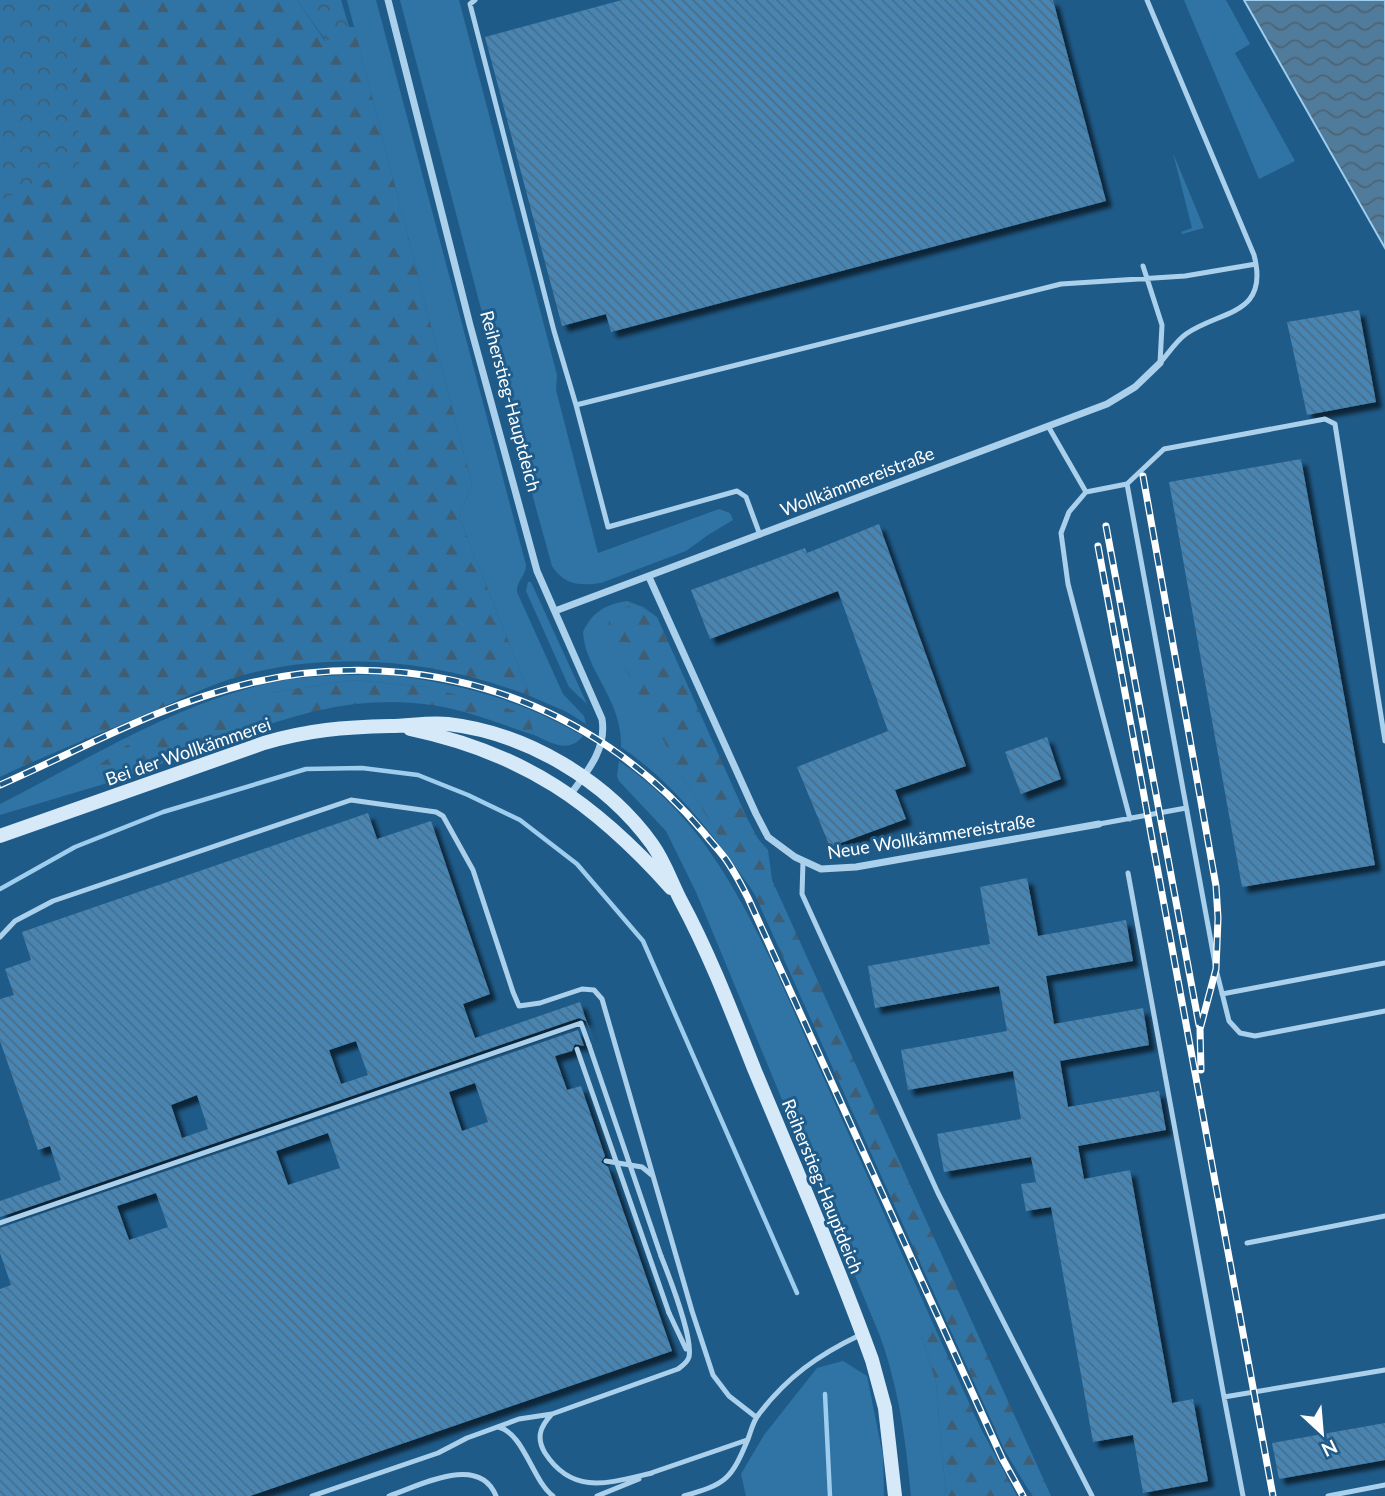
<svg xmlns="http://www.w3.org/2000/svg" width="1385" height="1496" font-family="Lato,sans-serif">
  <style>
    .green { fill: #3074a5 }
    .forest { fill: url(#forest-firs) }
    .park { fill: url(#park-crowns) }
    .water { fill: url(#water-waves); stroke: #9ecded; stroke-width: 2 }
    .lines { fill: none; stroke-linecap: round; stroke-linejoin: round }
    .stream { stroke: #9ecded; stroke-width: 4.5 }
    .building { fill: url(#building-back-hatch); fill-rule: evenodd; filter: url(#shadow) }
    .lane { stroke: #aad0eb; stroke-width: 5 }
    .street { stroke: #aad0eb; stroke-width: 7 }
    .secondary { stroke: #d6e9f8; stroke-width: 14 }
    .rail-casing { stroke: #fff; stroke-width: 7 }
    .rail { stroke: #1f5b89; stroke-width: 4.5; stroke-dasharray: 13; stroke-linecap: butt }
    .lane-bridge { stroke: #aad0eb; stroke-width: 5 }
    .labels { text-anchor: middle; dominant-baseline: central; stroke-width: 6; stroke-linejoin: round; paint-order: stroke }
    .street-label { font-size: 18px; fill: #fff; stroke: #1f5b89 }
  </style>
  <defs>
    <pattern id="forest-firs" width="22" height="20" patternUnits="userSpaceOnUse" patternTransform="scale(1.75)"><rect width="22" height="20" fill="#3074a5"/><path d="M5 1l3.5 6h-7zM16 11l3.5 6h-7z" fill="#3f5e74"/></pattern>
    <pattern id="park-crowns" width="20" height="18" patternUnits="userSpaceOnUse" patternTransform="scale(1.75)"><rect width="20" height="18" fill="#3074a5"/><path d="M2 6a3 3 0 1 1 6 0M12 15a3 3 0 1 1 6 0" fill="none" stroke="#3f5e74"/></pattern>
    <pattern id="water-waves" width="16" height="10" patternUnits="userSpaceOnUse" patternTransform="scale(1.75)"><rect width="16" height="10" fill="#507b9b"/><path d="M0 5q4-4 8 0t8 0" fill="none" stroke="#4e6474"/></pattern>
    <pattern id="building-back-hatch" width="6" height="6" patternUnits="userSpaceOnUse" patternTransform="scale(1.75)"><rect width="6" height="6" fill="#4885b2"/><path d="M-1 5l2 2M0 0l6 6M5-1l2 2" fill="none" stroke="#4a6e89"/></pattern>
    <filter id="shadow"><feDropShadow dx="6" dy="6" stdDeviation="2" flood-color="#0009"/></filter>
  </defs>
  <rect width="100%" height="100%" fill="#1f5b89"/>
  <path class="green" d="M347 0H376L526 565C526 576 516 581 517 592L563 694 584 716 586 724 567 712 530 696 459 517 472 485Z
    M400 0H459L557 375 556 390 598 553 719 509 730 513 733 520 708 535 686 551 601 583C580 586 564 585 552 566L480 305Z
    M1184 0H1226L1250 44 1235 53 1295 161 1259 179Z
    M1173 153 1204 228 1182 234 1181 232 1192 228Z
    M528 582H531L587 704 569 687 526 591Z
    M627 601 643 607 657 617 640 607 682 776 755 894C716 839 678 786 621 747 623 700 585 671 583 632 593 611 605 605 627 601Z
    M382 674C457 683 518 698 583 736 568 754 552 743 534 735L529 716 426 687 354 680 275 692 96 767 104 784 0 815V804C91 758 189 695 291 679 321 675 352 675 382 674Z
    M619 761C696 813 736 887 775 969L939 1337 926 1321 922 1337 936 1382 946 1496H911C906 1441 899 1389 880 1336L696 892 666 831 619 781 617 776Z
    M843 1361 867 1376 883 1456 884 1496H746L741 1474 764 1435 817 1368Z"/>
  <path class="forest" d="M84 0H297L325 41 349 27H354L472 485 459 517 530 696C442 662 347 651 255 672 216 681 182 699 146 714 97 735 48 754 0 777V199L76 8Z
    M629 606 640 607 657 617 746 816 758 839 768 850 772 880 1051 1496H1032L1004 1449 755 895 682 776 608 635 609 618 618 610Z
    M354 680 426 687 495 704 529 716 534 735C500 724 467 710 432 705 343 692 270 723 189 754 161 764 132 774 104 784L96 767 125 746 206 713 275 692Z
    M926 1320 939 1337 980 1427 1017 1496H946L936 1382 922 1337 921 1325Z"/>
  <path class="park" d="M0 0H84L76 8 79 166 0 200Z
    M297 0H341L349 27 326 41Z"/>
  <path class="water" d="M1244 0H1385V248Z"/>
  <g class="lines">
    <path class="stream" d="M0 889 75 847 163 812 306 769 362 768 418 775 468 795 520 820 577 864 643 941 797 1293
      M825 1394 830 1496"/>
  </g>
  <path class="building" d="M622 0H1053L1106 201 611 332 606 314 562 326 485 37Z
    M1359 310 1376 402 1307 415 1287 322Z
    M1301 459 1375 865 1242 887 1169 482Z
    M879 524 966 766 895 790 906 819 830 847 797 767 888 731 838 591 710 639 691 590 805 548 807 553Z
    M1047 737 1061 779 1021 794 1005 752Z
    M368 813 377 839 431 821 490 994 463 1004 475 1038 580 1002 594 1043 586 1021 579 1018 0 1217V1201L61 1180 50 1146 38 1150 0 1041V999L14 995 5 969 31 960 22 932ZM356 1041 368 1075 341 1084 329 1050ZM197 1095 208 1129 182 1138 171 1105Z
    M1027 878 1038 936 1126 920 1133 961 1046 976 1054 1024 1143 1008 1149 1045 1060 1061 1068 1107 1159 1091 1166 1130 1078 1146 1084 1179 1130 1170 1172 1403 1193 1399 1208 1481 1143 1493 1133 1435 1093 1442 1051 1207 1026 1211 1021 1184 1036 1182 1031 1157 944 1172 937 1134 1021 1119 1013 1071 908 1090 901 1050 1007 1031 999 986 875 1008 868 966 990 944 980 887Z
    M578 1030 584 1046 575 1044 572 1051 555 1056 567 1090 581 1086 605 1156 601 1162 608 1167 672 1351 250 1496H0V1289L11 1285 0 1253V1228ZM475 1083 488 1122 462 1131 449 1092ZM328 1133 340 1168 288 1185 276 1151ZM156 1193 168 1227 129 1240 117 1206Z
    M1385 1423V1460L1279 1479 1272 1443Z"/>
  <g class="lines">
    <path class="lane" d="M475 0 470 4 554 331 576 405 1061 284 1185 276 1256 264
      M1147 0 1254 255C1270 316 1220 310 1186 334 1176 341 1168 354 1160 363
      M1143 266 1162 325 1160 363
      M576 405 608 527 737 491 746 497 760 535
      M1048 426 1086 492 1127 484 1164 449 1325 419 1335 424 1385 741
      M1127 484 1216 969 1229 1021 1240 1033 1255 1036 1385 1011
      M1086 492 1069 512 1061 533 1068 584 1130 819
      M1099 824 1186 808
      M803 861 802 894 938 1193 1092 1496
      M1128 873 1224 1397
      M0 937 15 921 53 901 351 800 436 812 443 816 473 870 513 992 519 1006 540 1003 582 989 594 990 602 999 692 1311 713 1375 729 1396 756 1417
      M1222 994 1385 963
      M606 1161 642 1167 653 1176
      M0 1223 581 1023 589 1045
      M1247 1243 1385 1216
      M669 1313 686 1349
      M551 1415C540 1427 536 1438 545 1453 573 1496 609 1483 652 1473
      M498 1427C524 1433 532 1480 553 1496
      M651 1473 747 1440
      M312 1496 438 1453 467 1438 519 1419 552 1414 678 1369C682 1366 687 1363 689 1357 693 1338 669 1276 661 1256
      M389 1496C419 1486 479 1453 496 1496
      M597 1496 639 1479
      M684 1496C726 1484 731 1480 748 1439 751 1431 753 1421 759 1414 787 1377 818 1355 860 1335
      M1243 1496 1224 1397 1385 1370
      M1328 1496 1385 1485"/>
    <path class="street" d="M388 0 470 325 537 571 602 719C607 749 587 772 570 795
      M649 577 756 814 768 837 795 857 821 869 856 867 1099 824
      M555 611 1107 404 1135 387 1160 363"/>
    <path class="secondary" d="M410 729C524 753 595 803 671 888
      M0 836 264 743C308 730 344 727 390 726 409 726 428 722 448 724 526 733 606 780 652 844 665 862 671 882 681 901 710 955 732 1013 755 1071 795 1167 837 1263 872 1360L885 1408 895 1496"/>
    <defs>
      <path id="rail" d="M1143 476 1216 886 1218 918 1216 969 1200 1029 1201 1070
        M1106 526 1199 1025
        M1098 546 1273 1496
        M0 785C82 749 162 704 250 683 420 643 591 699 704 833 711 842 720 851 727 861 735 873 742 886 748 898L1002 1458 1023 1496"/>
    </defs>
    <use href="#rail" class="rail-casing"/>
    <use href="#rail" class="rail"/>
    <path class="lane-bridge" d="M589 1045 661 1256
      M577 1049 669 1313"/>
  </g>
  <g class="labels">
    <g class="street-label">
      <text transform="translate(511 401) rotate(75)">Reiherstieg-Hauptdeich</text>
      <text transform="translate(857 481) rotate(-21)">Wollkämmereistraße</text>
      <text transform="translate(188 751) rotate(-19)">Bei der Wollkämmerei</text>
      <text transform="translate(931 836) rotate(-9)">Neue Wollkämmereistraße</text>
      <text transform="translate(823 1186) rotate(68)">Reiherstieg-Hauptdeich</text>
    </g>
  </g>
  <g transform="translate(1322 1433) rotate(154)" stroke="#1f5b89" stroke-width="5" paint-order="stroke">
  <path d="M0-5L12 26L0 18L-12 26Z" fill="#ffffff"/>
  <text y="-10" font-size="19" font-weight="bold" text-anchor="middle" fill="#ffffff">N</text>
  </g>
</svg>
